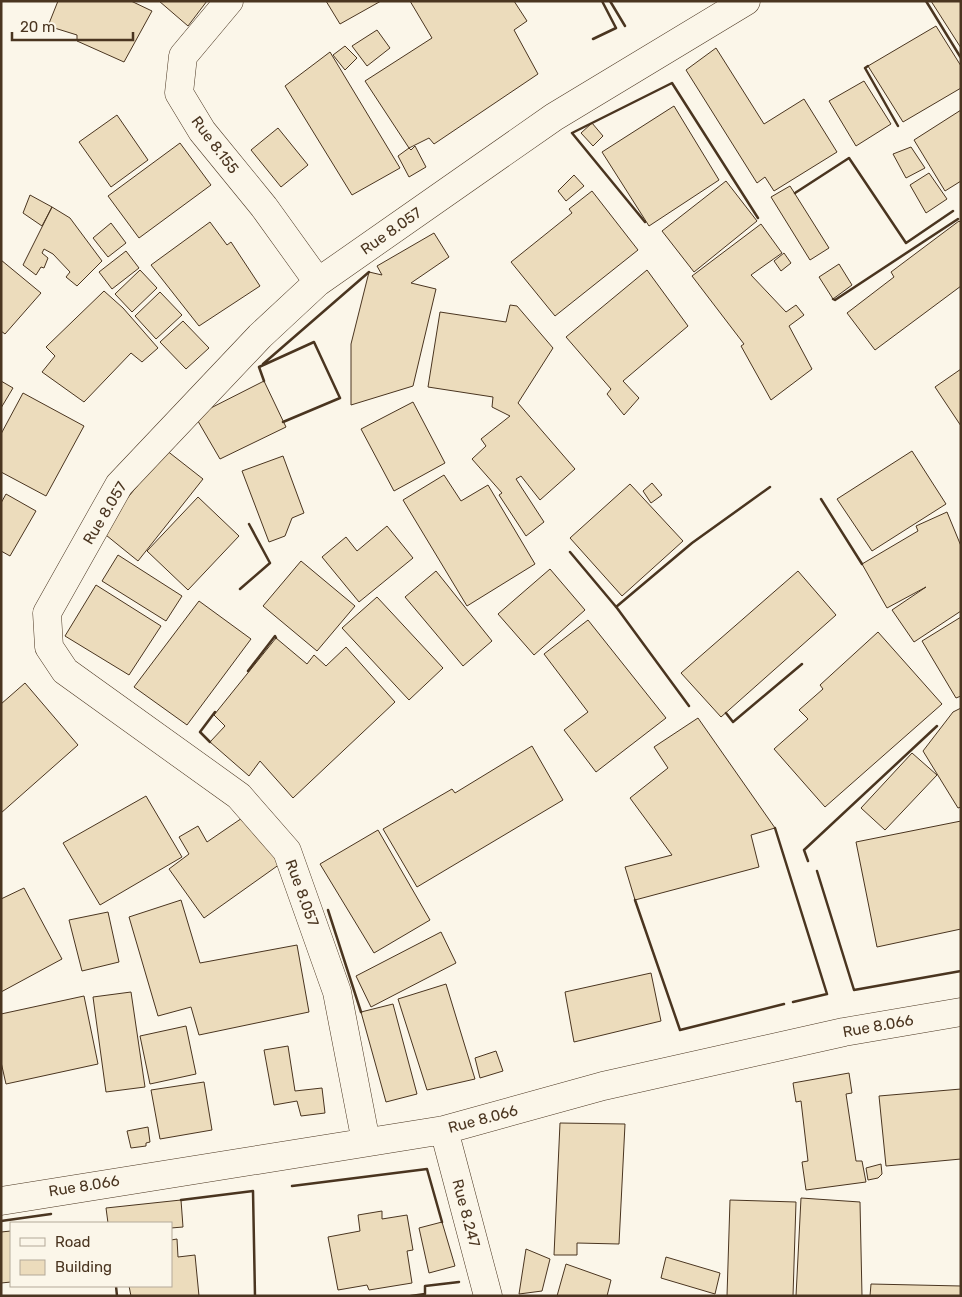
<svg xmlns="http://www.w3.org/2000/svg" width="962" height="1297" font-family="Rubik,sans-serif">
  <style>
    .building { fill: #ecdcbc; stroke: #4a3520 }
    .lines { fill: none; stroke-linecap: round; stroke-linejoin: round }
    .minor-casing { stroke: #4a3520; stroke-width: 29 }
    .minor { stroke: #fbf6e9; stroke-width: 28 }
    .wall { stroke: #4a3520; stroke-width: 2.5 }
    .labels { text-anchor: middle; dominant-baseline: central; stroke-width: 4; stroke-linejoin: round; paint-order: stroke }
    .street-label { font-size: 15px; fill: #4a3520; stroke: #fbf6e9 }
  </style>
  <rect width="100%" height="100%" fill="#fbf6e9"/>
  <path class="building" d="M58 1H131L152 11 124 62 77 41V35L48 26Z
    M159 1H207L188 26Z
    M326 1H381L340 24Z
    M410 1H514L527 21 514 30 538 74 434 144 429 138 409 148 365 81 432 38Z
    M931 1H961V48Z
    M936 26 961 66V88L903 122 868 66Z
    M377 30 390 48 367 66 352 46Z
    M345 46 357 58 345 70 333 55Z
    M716 48 764 124 804 99 837 152 774 191 765 177 757 183 686 70Z
    M330 52 400 168 352 195 285 86Z
    M864 81 891 124 856 146 829 101Z
    M674 106 719 180 649 226 602 152Z
    M961 110V181L945 191 914 140Z
    M117 115 148 160 111 187 79 142Z
    M592 123 603 136 593 146 581 133Z
    M278 128 308 165 281 187 251 150Z
    M180 143 211 185 139 238 108 196Z
    M415 146 426 167 409 177 398 156 409 148 411 150Z
    M911 147 925 168 906 178 893 154Z
    M929 173 947 199 926 213 910 185Z
    M574 175 584 186 566 201 558 191Z
    M726 181 757 221 694 272 662 231Z
    M790 186 829 248 810 260 771 197Z
    M592 191 638 250 555 316 511 262 572 213 569 209Z
    M30 195 52 207 42 226 23 213Z
    M52 207 70 218 102 261 77 286 66 277 70 272 53 254 44 249 42 253 48 258 44 268 41 267 36 275 23 265Z
    M959 221 961 223V286L875 350 847 313 894 277 891 272Z
    M210 222 227 245 231 242 260 286 199 326 151 265Z
    M111 223 126 243 108 257 93 238Z
    M761 224 782 253 751 275 786 312 796 305 804 315 789 326 812 369 771 400 741 346 744 344 692 276Z
    M434 233 449 257 411 283 436 289 413 386 351 405V344L369 272 382 275 377 266Z
    M126 251 139 268 112 289 99 272Z
    M784 253 791 263 781 271 774 261Z
    M1 260 41 293 5 334 1 331Z
    M839 264 852 285 833 299 819 277Z
    M140 270 157 288 132 312 115 294Z
    M647 270 688 326 623 381 639 398 624 415 607 394 611 389 566 337Z
    M104 291 123 308 158 348 142 362 131 353 84 402 42 372 55 356 46 347Z
    M160 292 182 315 156 339 135 316Z
    M510 305 517 306 553 348 518 403 575 469 540 500 521 476 516 479 544 522 526 536 499 495 502 493 472 459 486 446 481 439 510 416 492 407 493 397 428 387 440 312 506 322Z
    M183 321 209 348 186 369 160 342Z
    M961 369V426L935 387Z
    M1 381 13 388 1 408Z
    M264 381 286 427 220 459 195 416Z
    M23 393 84 426 46 496 1 472V434Z
    M413 402 445 463 394 491 361 429Z
    M166 450 203 479 138 561 101 531Z
    M912 451 946 504 872 551 837 499Z
    M283 456 304 513 292 518 285 536 269 542 242 471Z
    M444 475 461 501 488 485 535 564 467 606 403 500Z
    M652 483 662 495 651 503 643 491Z
    M630 484 683 541 622 596 570 538Z
    M6 494 36 511 10 556 1 551V503Z
    M198 497 239 536 188 590 147 551Z
    M947 512 961 546V611L914 642 892 610 926 587 887 608 862 564 918 531 916 526Z
    M387 526 413 558 359 602 322 557 346 537 357 551Z
    M118 555 182 596 166 621 102 581Z
    M301 561 355 606 317 651 263 606Z
    M550 569 585 610 534 655 498 614Z
    M436 571 492 641 463 666 405 597Z
    M798 571 836 615 721 717 681 673Z
    M96 585 161 626 129 675 65 636Z
    M377 597 443 668 409 700 342 628Z
    M199 601 251 639 187 725 134 687Z
    M961 617V696L956 698 922 641Z
    M588 620 666 718 596 772 564 730 588 712 544 654Z
    M878 632 942 704 825 807 774 749 808 719 799 710 823 689 820 685Z
    M276 638 307 664 314 655 326 666 346 647 395 702 293 798 260 761 249 776 210 742 225 726 214 715Z
    M25 683 78 745 1 813V704Z
    M961 708V807L958 808 923 751 953 712Z
    M698 718 775 828 751 835 759 867 635 900 625 867 672 855 630 798 668 768 654 747Z
    M532 746 563 800 417 887 383 829 452 789 455 793Z
    M912 753 937 775 885 830 861 808Z
    M146 796 182 857 100 905 63 843Z
    M245 816 280 864 204 918 169 869 189 854 179 837 198 826 207 842Z
    M961 821V929L877 947 856 842Z
    M378 830 430 920 374 953 320 864Z
    M24 888 62 959 1 992V899Z
    M181 900 200 963 297 945 309 1012 199 1035 191 1007 158 1016 129 917Z
    M108 912 119 962 82 971 69 920Z
    M441 932 456 963 371 1007 356 976Z
    M651 973 661 1021 574 1042 565 992Z
    M446 984 475 1079 427 1090 398 999Z
    M131 992 145 1087 106 1092 93 997Z
    M84 996 98 1064 6 1084 1 1062V1014Z
    M393 1004 417 1094 386 1102 361 1012Z
    M186 1026 196 1074 150 1084 140 1036Z
    M288 1046 295 1091 322 1088 325 1113 301 1116 297 1101 274 1105 264 1050Z
    M496 1051 503 1071 480 1078 475 1058Z
    M849 1073 852 1093 846 1094 856 1161H862L866 1182 806 1190 802 1162 808 1161 801 1101 796 1102 793 1083Z
    M204 1082 212 1130 160 1139 151 1090Z
    M961 1089V1159L886 1166 879 1096Z
    M560 1123 625 1124 619 1244 577 1243V1255H554Z
    M148 1127 150 1142 146 1143V1146L131 1148 127 1131Z
    M881 1164 882 1174 878 1178 868 1180 866 1168Z
    M801 1198 860 1202 862 1296H796Z
    M181 1200 183 1227 171 1228V1223H108L106 1208Z
    M730 1200 796 1202 793 1296H727Z
    M382 1211V1219L407 1215 413 1250 407 1251 412 1283 369 1290 367 1285 338 1290 328 1237 360 1231 358 1215Z
    M442 1222 455 1266 429 1273 419 1228Z
    M11 1231V1282L1 1283V1232Z
    M177 1239 178 1257 195 1255 199 1296H131L129 1286H171V1240Z
    M526 1249 550 1259 542 1291 519 1294Z
    M666 1257 720 1273 715 1294 661 1278Z
    M566 1264 611 1280 607 1296H557Z
    M871 1284 961 1286V1296H870Z"/>
  <g class="lines">
    <defs>
      <path id="minor" d="M229 1 183 56 179 93 202 131 264 207 318 282
        M444 1130 488 1296
        M366 1142 337 992 287 851 239 796 65 671 49 647 47 613 119 485 260 336 318 282 554 117 746 1
        M1 1201 444 1130 603 1086 844 1032 961 1012"/>
    </defs>
    <use href="#minor" class="minor-casing"/>
    <use href="#minor" class="minor"/>
    <path class="wall" d="M610 1 625 26
      M926 1 961 58
      M593 39 616 28 602 1
      M868 66 865 68 898 126
      M795 193 849 158 906 243 953 211
      M645 222 572 133 672 83 758 218
      M833 299 835 300 958 219
      M263 364 369 272
      M264 381 259 367 314 342 340 398 283 422
      M821 499 862 564
      M570 552 617 608 689 706
      M240 589 270 563 249 524
      M616 607 692 543 770 487
      M248 671 275 636 276 638
      M726 713 733 722 802 664
      M210 742 200 732 215 712
      M775 828 827 994 793 1002
      M808 861 804 850 937 726
      M817 871 854 990 961 971
      M635 900 680 1030 784 1004
      M328 910 361 1012
      M292 1186 427 1169 442 1222
      M181 1200 253 1191 255 1296
      M1 1221 51 1214
      M116 1286 117 1296
      M411 1296 425 1294V1286L459 1282"/>
  </g>
  <g class="labels">
    <g class="street-label">
      <text transform="translate(215 145) rotate(53)">Rue 8.155</text>
      <text transform="translate(391 231) rotate(-35)">Rue 8.057</text>
      <text transform="translate(105 513) rotate(-59)">Rue 8.057</text>
      <text transform="translate(302 893) rotate(70)">Rue 8.057</text>
      <text transform="translate(878 1026) rotate(-10)">Rue 8.066</text>
      <text transform="translate(483 1119) rotate(-15)">Rue 8.066</text>
      <text transform="translate(84 1186) rotate(-9)">Rue 8.066</text>
      <text transform="translate(466 1213) rotate(75)">Rue 8.247</text>
    </g>
  </g>
  <rect width="962" height="1297" fill="none" stroke="#4a3520" stroke-width="5"/>
  <rect x="10" y="1222" width="162" height="65" fill="#fbf6e9" stroke="#b4a999"/>
  <rect x="20" y="1238" width="25" height="8" fill="#fbf6e9" stroke="#b4a999"/>
  <text x="55" y="1247" font-size="15" fill="#4a3520">Road</text>
  <rect x="20" y="1260" width="25" height="15" fill="#ecdcbc" stroke="#b4a999"/>
  <text x="55" y="1272" font-size="15" fill="#4a3520">Building</text>
  <path d="M12 32v8h121v-8" fill="none" stroke="#4a3520" stroke-width="2.5"/>
  <text x="20" y="32" font-size="15" fill="#4a3520" stroke="#fbf6e9" stroke-width="4" paint-order="stroke">20 m</text>
</svg>
